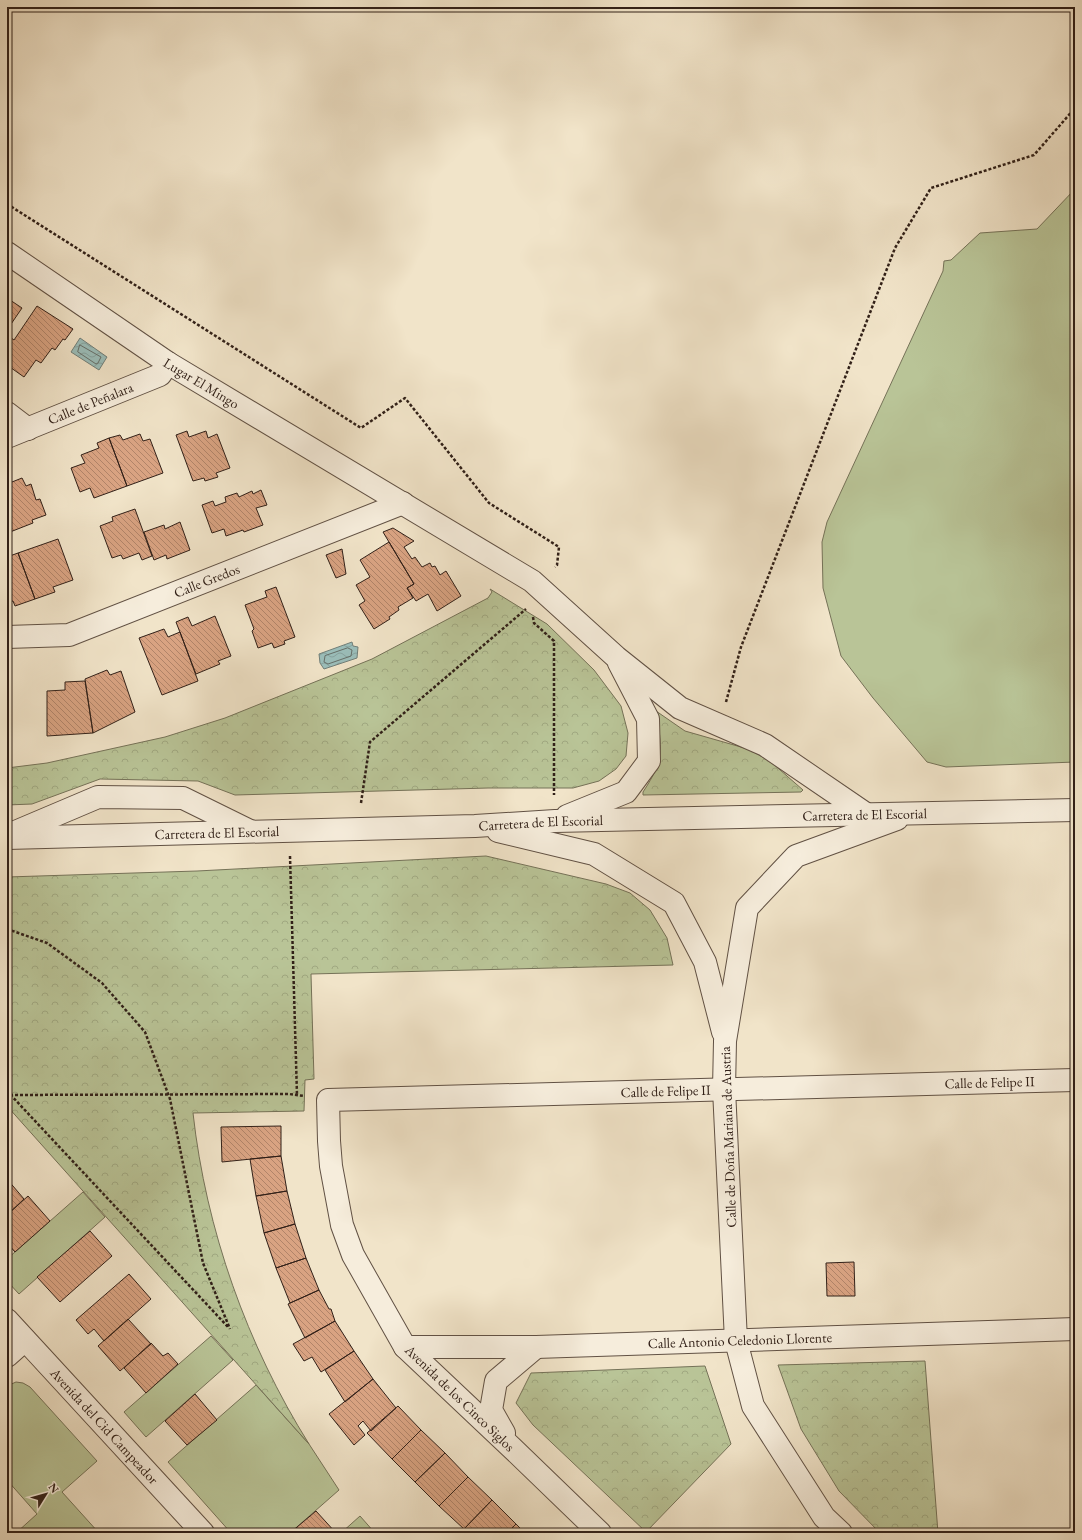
<svg xmlns="http://www.w3.org/2000/svg" width="1082" height="1540" font-family="'EB Garamond',serif">
  <style>
    .grass { fill: #b9c497; stroke: #757258 }
    .park { fill: url(#park-crowns); stroke: #757258 }
    .water { fill: url(#water-waves); stroke: #717f79 }
    .lines { fill: none; stroke-linecap: round; stroke-linejoin: round }
    .shore { stroke: #666f69; stroke-width: 1 }
    .building { fill: url(#building-back-hatch); stroke: #312018 }
    .minor-casing { stroke: #615144; stroke-width: 24 }
    .path { stroke: #312018; stroke-width: 2.5; stroke-dasharray: 3 2; stroke-linecap: butt }
    .minor { stroke: #f6eddc; stroke-width: 22 }
    .labels { text-anchor: middle; dominant-baseline: central; stroke-width: 3; stroke-linejoin: round; paint-order: stroke }
    .street-label { font-size: 14px; fill: #312018; stroke: #f6eddc }
  </style>
  <defs>
    <pattern id="park-crowns" width="20" height="18" patternUnits="userSpaceOnUse"><rect width="20" height="18" fill="#b9c497"/><path d="M2 6a3 3 0 1 1 6 0M12 15a3 3 0 1 1 6 0" fill="none" stroke="#a0a881"/></pattern>
    <pattern id="water-waves" width="16" height="10" patternUnits="userSpaceOnUse"><rect width="16" height="10" fill="#9bbeba"/><path d="M0 5q4-4 8 0t8 0" fill="none" stroke="#86a39f"/></pattern>
    <pattern id="building-back-hatch" width="6" height="6" patternUnits="userSpaceOnUse"><rect width="6" height="6" fill="#d9a382"/><path d="M-1 5l2 2M0 0l6 6M5-1l2 2" fill="none" stroke="#b18469"/></pattern>
  </defs>
  <rect width="100%" height="100%" fill="#f1e4c9"/>
  <filter id="stains"><feTurbulence type="fractalNoise" baseFrequency=".005" numOctaves="4"/><feColorMatrix values="0 0 0 0 .2 0 0 0 0 .09 0 0 0 0 .02 0 0 0 .5 -.17"/></filter>
  <radialGradient id="worn" r=".72"><stop offset=".6" stop-color="#630" stop-opacity="0"/><stop offset="1" stop-color="#630" stop-opacity=".3"/></radialGradient>
  <path class="grass" d="M1075 189V762L946 767 927 762 873 698 841 656 823 588 822 542 827 522 943 271 944 261 951 260 980 233 1037 229Z
    M83 1192 105 1217 19 1294 7 1281V1259Z
    M211 1336 233 1360 146 1437 124 1412Z
    M16 1382 23 1383 30 1387 97 1461 62 1492 99 1533H16L37 1514 7 1480V1386Z
    M256 1385 309 1444 339 1490 290 1533H231L168 1462Z
    M360 1516 375 1533H341Z"/>
  <path class="park" d="M490 589 547 624 594 670 621 706 628 733 626 756 616 769 599 781 573 788H488L235 795 198 781 100 779 32 804 7 805V768L47 763 165 737 225 718 372 659 488 598 492 592Z
    M656 711 685 731 748 749 759 755 771 762 803 790 801 792 643 795V792C665 759 662 749 656 711Z
    M486 856 606 884 630 893 650 910 667 938 673 965 311 974 314 1079 305 1080 304 1111 193 1113C206 1230 247 1345 309 1444L7 1106V877L197 871Z
    M925 1361 938 1533H880L839 1491 801 1429 778 1365Z
    M705 1366 731 1444 646 1532 533 1425 516 1403 531 1373Z"/>
  <path class="water" d="M80 338 107 357 99 370 71 352Z
    M352 642 353 646 358 647 357 658 324 669 320 663 319 654Z"/>
  <g class="lines">
    <path class="shore" d="M80 345 101 357 98 363 96 364 78 352Z
      M348 648 352 650 351 656 328 664 324 662 325 656Z"/>
  </g>
  <path class="building" d="M7 298 22 308 7 330Z
    M37 306 73 329 65 340 63 339 55 350 52 348 41 363 36 360 24 377 7 365V335L14 340Z
    M187 431 189 437 206 431 208 438 217 434 230 468 216 473 218 477 205 481 204 478 193 481 176 435Z
    M140 434 143 441 150 439 163 473 127 486 109 438 120 435 123 440Z
    M109 438 127 486 94 498 90 488 80 492 71 468 85 463 81 455 99 448 97 443Z
    M22 478 26 486 31 484 36 500 40 499 46 515 32 520 33 523 10 532 7 524V484Z
    M261 490 267 505 256 508 263 525 244 532 243 530 226 536 224 529 212 533 202 505 213 501 215 506 226 502 225 497 237 493 239 497 252 491 253 494Z
    M135 509 152 556 142 560 139 553 123 559 121 555 112 558 100 526 113 521 112 517Z
    M180 522 190 550 167 559 166 555 154 560 144 532 164 525 165 529Z
    M7 524 10 532 7 533Z
    M393 528 414 541 404 547 412 559 415 557 422 567 430 563 432 567 435 566 440 575 446 571 461 596 437 611 428 594 416 601 407 588 414 584 383 532Z
    M58 539 73 580 53 587 55 592 35 599 18 553Z
    M389 542 414 584 407 588 413 598 398 607 399 610 389 617 390 619 374 629 359 605 365 601 356 585 370 577 360 560Z
    M342 549 346 574 336 578 326 555Z
    M18 553 35 599 15 606 13 601 7 603V557Z
    M276 587 295 637 284 641 285 644 274 648 272 643 258 648 252 631 254 629 245 605 267 597 265 591Z
    M215 616 231 656 218 661 220 664 196 674 176 622 188 617 192 626Z
    M164 629 168 637 180 632 198 681 162 695 139 638Z
    M107 670 110 675 121 671 135 712 93 733 85 679Z
    M85 681 93 733 47 736V691L65 690V682Z
    M281 1126V1156L222 1162 221 1127Z
    M281 1156 287 1191 256 1196 250 1159Z
    M7 1179 24 1199 7 1215Z
    M287 1191 295 1224 264 1233 256 1196Z
    M28 1196 50 1221 15 1252 7 1243V1215Z
    M295 1224 306 1258 276 1268 264 1233Z
    M90 1231 112 1256 60 1302 37 1277Z
    M306 1258 319 1290 290 1303 276 1268Z
    M854 1262 855 1296H827L826 1263Z
    M129 1274 151 1299 104 1341 94 1329 88 1334 76 1320Z
    M319 1290 329 1309H331L335 1321 305 1338 288 1304Z
    M128 1319 151 1344 120 1371 98 1346Z
    M335 1321 354 1351 321 1372 312 1357 304 1361 293 1344Z
    M151 1343 163 1356 168 1353 178 1364 146 1393 124 1368Z
    M354 1351 373 1379 345 1402 325 1370Z
    M373 1379 396 1408 371 1431 363 1421 358 1426 365 1435 354 1445 329 1414Z
    M195 1394 217 1420 187 1445 165 1421Z
    M398 1406 421 1430 392 1459 367 1433Z
    M421 1430 445 1453 415 1482 392 1459Z
    M445 1453 468 1477 439 1506 415 1482Z
    M468 1477 492 1500 464 1529 439 1506Z
    M492 1500 516 1524 507 1533H467L464 1529Z
    M316 1511 336 1533H290Z
    M516 1524 525 1533H507Z"/>
  <g class="lines">
    <defs>
      <g id="minor">
        <path id="s1" d="M7 253 168 363 532 581 616 657 680 708 765 745 866 814"/>
        <path d="M7 413 28 429"/>
        <path id="s2" d="M7 437 160 375 168 363"/>
        <path id="s3" d="M7 637 69 635 403 503"/>
        <path d="M567 816 626 792 649 761 648 719 619 663"/>
        <path d="M498 831 594 854 674 903 705 962 723 1032"/>
        <path d="M13 833 98 797 183 798 248 830"/>
        <path id="s4" d="M7 838 475 826 555 821 1075 810"/>
        <path id="s5" d="M7 1320 203 1533"/>
        <path id="s6" d="M405 1347H536L1075 1329"/>
        <path d="M7 1356 25 1340"/>
        <path d="M504 1433 491 1410 496 1381 536 1347"/>
        <path id="s7" d="M600 1533 512 1448 405 1347 353 1255 342 1225 331 1166 329 1141 328 1100 1075 1080"/>
        <path d="M841 1533 824 1517 753 1406 736 1341 724 1089 725 1041 747 908 796 856 897 819"/>
      </g>
    </defs>
    <use href="#minor" class="minor-casing"/>
    <path class="path" d="M7 204 361 428 405 398 489 503 559 547 557 565 555 567
      M533 617 534 623 554 641V795
      M726 702 741 647 895 248 931 188 1034 155 1075 108
      M361 803 370 742 526 609
      M290 856 297 1095
      M7 929 47 943 102 983 145 1032 170 1099 203 1263 230 1329
      M7 1091 228 1327
      M10 1095 289 1094 304 1096"/>
    <use href="#minor" class="minor"/>
  </g>
  <g class="labels">
    <g class="street-label">
      <text stroke="none"><textPath href="#s1" startOffset="234">Lugar El Mingo</textPath></text>
      <text stroke="none"><textPath href="#s2" startOffset="90">Calle de Peñalara</textPath></text>
      <text stroke="none"><textPath href="#s3" startOffset="210">Calle Gredos</textPath></text>
      <text stroke="none"><textPath href="#s4" startOffset="858">Carretera de El Escorial</textPath></text>
      <text stroke="none"><textPath href="#s4" startOffset="534">Carretera de El Escorial</textPath></text>
      <text stroke="none"><textPath href="#s4" startOffset="210">Carretera de El Escorial</textPath></text>
      <text stroke="none"><textPath href="#s7" startOffset="1195">Calle de Felipe II</textPath></text>
      <text stroke="none"><textPath href="#s7" startOffset="871">Calle de Felipe II</textPath></text>
      <text transform="translate(728 1137) rotate(-92)">Calle de Doña Mariana de Austria</text>
      <text stroke="none"><textPath href="#s6" startOffset="335">Calle Antonio Celedonio Llorente</textPath></text>
      <text transform="translate(460 1398) rotate(44)">Avenida de los Cinco Siglos</text>
      <text stroke="none"><textPath href="#s5" startOffset="144">Avenida del Cid Campeador</textPath></text>
    </g>
  </g>
  <rect width="1082" height="1540" fill="none" stroke="#f1e4c9" stroke-width="24"/>
  <rect x="8" y="8" width="1066" height="1524" fill="none" stroke="#312018" stroke-width="2"/>
  <rect x="12" y="12" width="1058" height="1516" fill="none" stroke="#312018"/>
  <g transform="translate(46 1494) rotate(53)" stroke="#f6eddc" stroke-width="3" paint-order="stroke">
  <path d="M0-3L7 15L0 10L-7 15Z" fill="#312018"/>
  <text y="-6" font-size="11" font-weight="bold" text-anchor="middle" fill="#312018">N</text>
  </g>
  <rect width="100%" height="100%" filter="url(#stains)"/>
  <rect width="100%" height="100%" fill="url(#worn)"/>
</svg>
